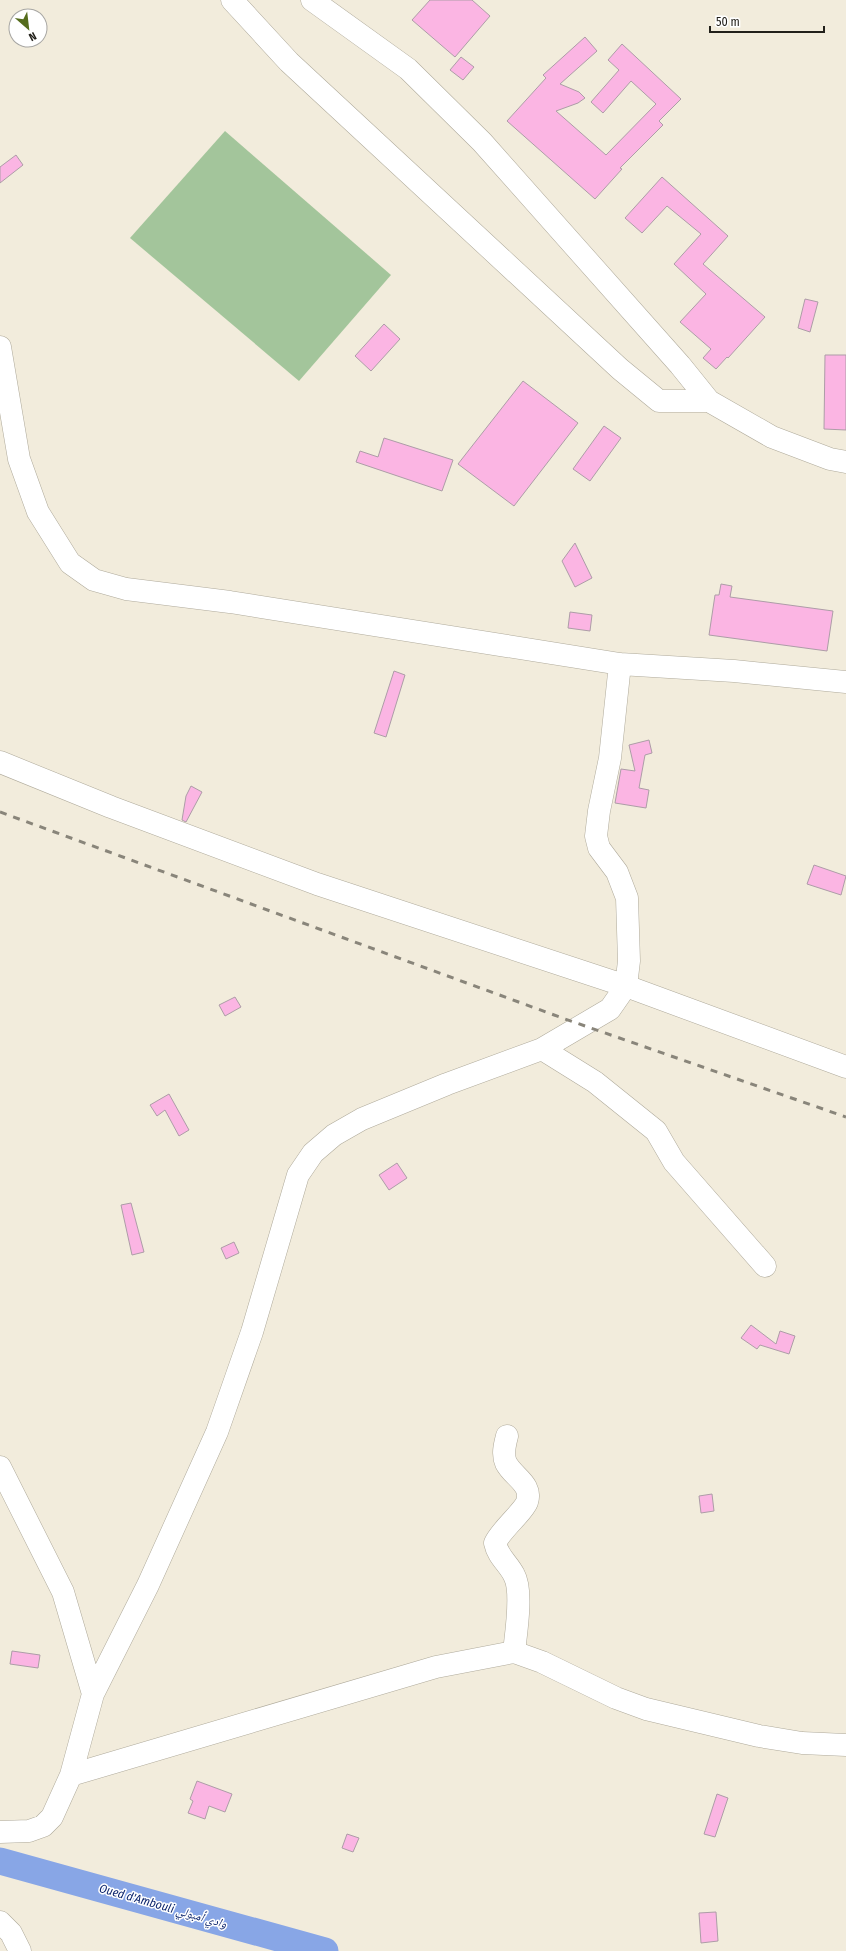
<svg xmlns="http://www.w3.org/2000/svg" width="846" height="1951" font-family="'Fira Sans Condensed','Noto Naskh Arabic',sans-serif">
  <style>
    .green { fill: #a3c59b }
    .lines { fill: none; stroke-linecap: round; stroke-linejoin: round }
    .river { stroke: #88a6e6; stroke-width: 27 }
    .building { fill: #fbb5e3; stroke: #ad9da7 }
    .minor-casing { stroke: #afaa9b; stroke-width: 23 }
    .minor { stroke: #fff; stroke-width: 22 }
    .rail { stroke: #89857a; stroke-width: 3; stroke-dasharray: 7 7; stroke-linecap: butt }
    .labels { text-anchor: middle; dominant-baseline: central; stroke-width: 3; stroke-linejoin: round; paint-order: stroke }
    .water-label { font-size: 12px; font-style: italic; fill: #0c256d; stroke: #fff }
  </style>
  <rect width="100%" height="100%" fill="#f2ecdc"/>
  <path class="green" d="M225 131 391 275 299 381 130 238Z"/>
  <g class="lines">
    <path class="river" d="M0 1861 325 1951"/>
  </g>
  <path class="building" d="M430 0H472L490 16 455 57 412 20Z
    M585 37 597 51 560 84 579 92 585 98 578 103 556 111 606 155 656 104 631 81 603 113 591 102 619 70 608 60 622 44 681 99 659 121 663 125 620 168 622 169 595 199 507 121 546 78 543 75Z
    M461 57 474 67 463 80 450 70Z
    M16 155 23 165 0 183V167Z
    M662 177 728 236 703 264 765 317 728 358 727 357 716 369 703 358 711 349 680 322 706 294 674 264 701 234 667 206 642 233 625 218Z
    M805 299 818 302 810 332 798 328Z
    M384 324 400 339 371 371 355 356Z
    M825 355H846V430L824 429Z
    M523 381 578 423 514 506 458 464Z
    M604 426 621 438 590 481 573 469Z
    M384 438 453 460 442 491 356 462 360 451 378 457Z
    M575 543 592 578 575 587 562 561Z
    M721 584 732 586 730 597 833 611 827 651 709 635 715 595H719Z
    M570 612 592 615 590 631 568 628Z
    M394 671 405 675 386 737 374 733Z
    M649 740 652 753 645 755 639 788 649 790 646 808 615 803 621 769 635 771 629 745Z
    M191 786 202 792 186 822 182 820 186 796Z
    M814 865 846 876 841 895 807 884Z
    M235 997 241 1007 225 1016 219 1005Z
    M169 1094 189 1130 179 1136 165 1110 157 1116 150 1105Z
    M397 1163 407 1178 389 1190 379 1175Z
    M131 1203 144 1252 132 1255 121 1205Z
    M234 1242 239 1253 226 1259 221 1248Z
    M751 1325 776 1344 780 1331 795 1336 789 1354 760 1345 757 1349 741 1338Z
    M712 1494 714 1511 701 1513 699 1496Z
    M12 1651 40 1655 38 1668 10 1664Z
    M197 1781 232 1794 225 1812 209 1806 205 1819 188 1813 193 1801 190 1799Z
    M717 1794 728 1798 715 1837 704 1834Z
    M347 1834 359 1838 353 1852 342 1848Z
    M716 1912 718 1941 701 1943 699 1913Z"/>
  <g class="lines">
    <defs>
      <path id="minor" d="M232 0 289 62 620 369 659 401H709
        M312 0 408 69 482 142 680 365 709 401 772 437 830 459 846 462
        M0 347 19 459 38 512 70 563 94 580 126 589 230 602 620 664 734 671 846 682
        M0 762 111 807 317 884 626 986 846 1067
        M542 1049 595 1082 656 1131 674 1162 765 1266
        M507 1436C505 1444 502 1454 506 1463 513 1477 533 1484 527 1502 524 1511 501 1530 495 1543 498 1557 508 1563 514 1575 523 1591 516 1633 514 1652
        M0 1467 63 1592 93 1694
        M71 1775 436 1667 514 1652 542 1662 616 1698 646 1709 759 1736 802 1743 846 1745
        M0 1832 29 1831 43 1826 52 1817 71 1775 93 1694 148 1585 217 1432 252 1332 298 1175 313 1153 334 1135 362 1119 447 1084 542 1049 610 1009 626 986 629 961 627 898 617 872 599 848 596 836 599 811 610 758 620 664
        M0 1922 11 1933 20 1951"/>
    </defs>
    <use href="#minor" class="minor-casing"/>
    <use href="#minor" class="minor"/>
    <path class="rail" d="M0 812 565 1019 846 1117"/>
  </g>
  <g class="labels">
    <g class="water-label">
      <text transform="translate(163 1906) rotate(16)">Oued d'Ambouli وادي أمبولي</text>
    </g>
  </g>
  <g transform="translate(28 28) rotate(152)"><circle r="19" fill="#ffffff" stroke="#a7a6a3"/>
  <path d="M0-3L7 15L0 10L-7 15Z" fill="#556c1c"/>
  <text y="-6" font-size="11" font-weight="bold" text-anchor="middle" fill="#22201a">N</text>
  </g>
  <path d="M710 26v6h114v-6" fill="none" stroke="#22201a" stroke-width="2"/>
  <text x="716" y="26" font-size="12" fill="#22201a" stroke="#ffffff" stroke-width="3" paint-order="stroke">50 m</text>
</svg>
